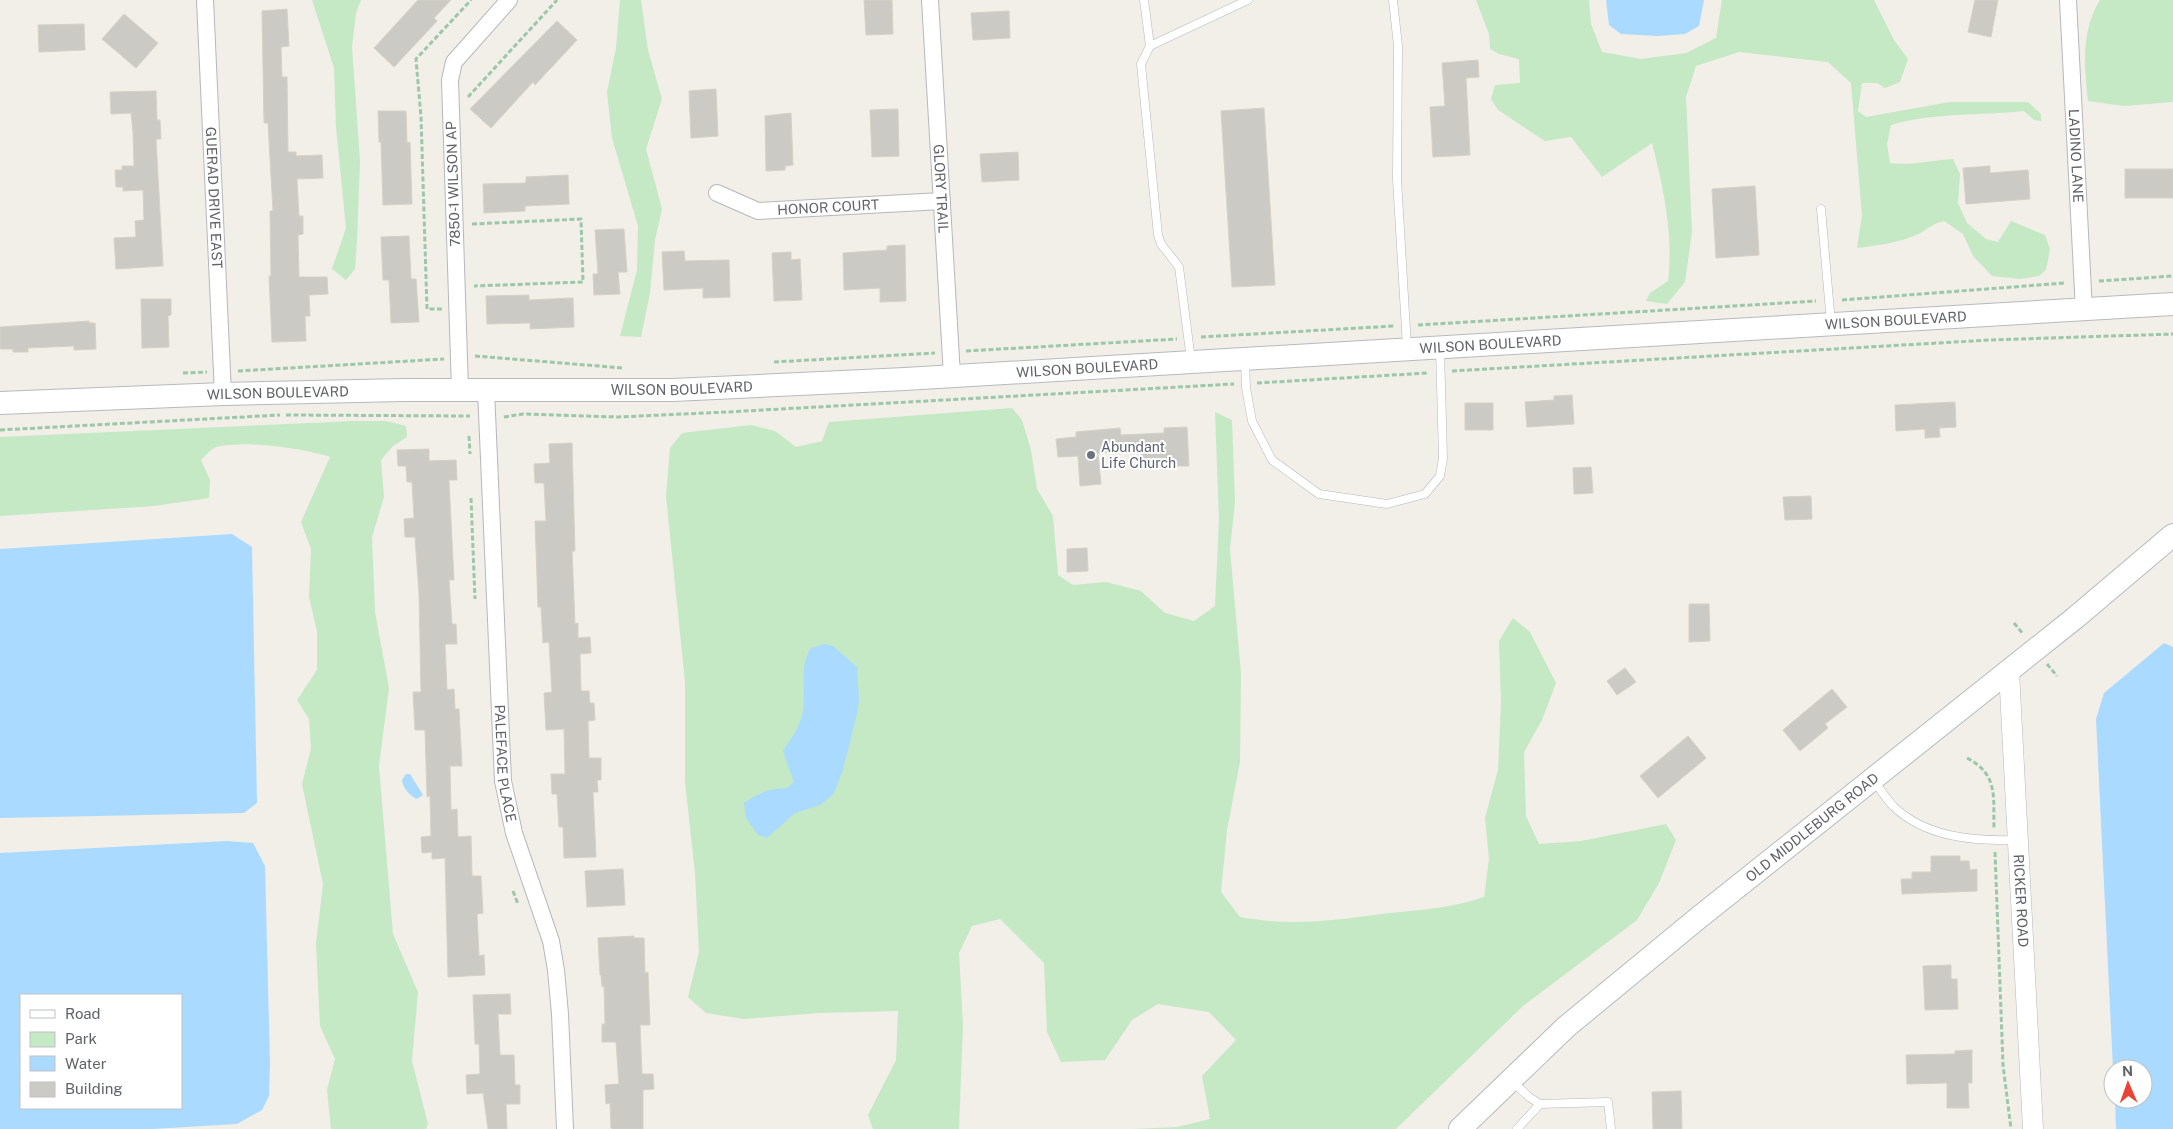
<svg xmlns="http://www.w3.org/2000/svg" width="2173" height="1129" font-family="'Public Sans',sans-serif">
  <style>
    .green { fill: #c5e8c5 }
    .water { fill: #aadaff; fill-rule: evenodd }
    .building { fill: #cccac5; stroke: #d6d1c6 }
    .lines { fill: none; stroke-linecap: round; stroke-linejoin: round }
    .service-casing { stroke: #b5b8bc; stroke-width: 9 }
    .minor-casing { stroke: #b5b8bc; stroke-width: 18 }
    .tertiary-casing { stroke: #b5b8bc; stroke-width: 21 }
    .secondary-casing { stroke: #b6babf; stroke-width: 24 }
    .path { stroke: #9cc7a9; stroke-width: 3; stroke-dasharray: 5 2.5; stroke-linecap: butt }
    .service { stroke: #fff; stroke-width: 8 }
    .minor { stroke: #fff; stroke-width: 16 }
    .tertiary { stroke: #fff; stroke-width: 20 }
    .secondary { stroke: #fff; stroke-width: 22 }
    .worship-dot { fill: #6b7280; stroke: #fff; stroke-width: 2 }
    .labels { text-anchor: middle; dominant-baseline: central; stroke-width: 4; stroke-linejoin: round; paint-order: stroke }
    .street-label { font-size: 14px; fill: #5f6368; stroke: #fff }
    .worship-label { font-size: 14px; fill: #5b616d; stroke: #fff; text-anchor: start }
  </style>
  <rect width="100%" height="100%" fill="#f1efe8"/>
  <path class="green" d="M312 0H361L356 13 352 47 360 161 357 240 355 269 346 280 332 269 346 228 336 127 334 68Z
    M620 0H641L648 50 662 99 646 149 662 209 655 240 650 293 641 337 620 336 637 270 638 226 612 138 607 92 616 48Z
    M1476 0H1589L1591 24 1602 52 1641 59 1686 53 1716 38 1722 0H1874L1894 40 1908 59 1900 82 1885 88 1877 83H1862L1858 111 1866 117 1950 102H2028L2041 114V121L2034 120 2024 111C1979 116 1935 112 1891 125L1887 144 1890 163C1912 166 1931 160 1953 159L1960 174 1958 203 1967 223 1986 239 1998 242 2011 221 2045 235 2050 249 2046 270 2039 276 2020 279 1992 276 1973 256 1963 234 1944 221C1934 223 1929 228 1920 233 1900 243 1879 245 1857 248L1862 216 1851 83 1828 62 1739 52 1696 66 1686 97 1692 232 1685 282 1667 304 1646 301 1650 293 1668 281C1674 236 1663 186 1652 143L1602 177 1571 137 1545 141 1498 110 1491 99 1495 85 1520 83 1519 59 1499 54 1490 49 1489 34Z
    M2100 0H2173V102L2124 106 2088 101C2084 67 2081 30 2100 0Z
    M1012 408 1022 420 1031 450 1037 489 1053 516 1058 575 1073 585 1106 582 1141 591 1165 613 1194 621 1215 606 1219 520 1215 412 1232 420 1235 502 1230 549 1241 674 1240 762 1227 830 1221 892 1240 917C1292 927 1337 920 1389 913 1422 910 1452 908 1484 897L1489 859 1485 818 1498 770 1501 703 1499 641 1513 618 1530 632 1556 683 1542 720 1524 752 1526 816 1539 844 1581 841 1666 824 1676 840 1659 883 1637 920 1523 1006 1396 1129H1133L1177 1127 1210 1119 1202 1076 1236 1040 1209 1012 1158 1004 1132 1020 1105 1060 1061 1062 1047 1032 1044 963 1000 919 972 926 959 953 963 1025 959 1129H873L868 1115 896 1060 898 1011 820 1013 744 1019 706 1013 688 997 699 952 695 873 685 782V682L666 496 670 448 682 433 751 425 775 431 796 447 822 441 829 422Z
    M353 421H386L406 426 407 437 393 446 381 460 384 497 372 537 375 612 389 688 379 766 393 934 418 992 412 1061 428 1124 426 1129H331L327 1090 335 1059 320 1026 316 944 323 884 302 784 311 749 309 719 297 700 317 670V631L309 597 311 549 301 522 330 457C303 448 243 440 216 447 211 449 205 456 201 460L210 480 209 498 154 506 0 516V437Z"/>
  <path class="water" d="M1606 0H1704L1699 26 1685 34 1658 36 1621 34 1609 25Z
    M232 534 252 547 257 803 244 813 0 818V549Z
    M2164 643 2173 647V1129H2116L2115 1099H2143V1069H2113L2096 719 2104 693Z
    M824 644 833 646 857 667 859 701 856 718 843 770 833 795 820 805 795 813 767 838 758 835 746 818 744 803C759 792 769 789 787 788L794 782 783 751C791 739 802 724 803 709 806 688 799 666 811 648Z
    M406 774H410L423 795 417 799C411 797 402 787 402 780Z
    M227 841 253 843 265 866 270 1063 269 1096 262 1110 237 1124 152 1129H0V853ZM21 995H181V1108H21Z"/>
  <path class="building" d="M418 0H451L434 18 437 21 394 67 374 48Z
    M864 0H892L893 34 866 35Z
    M1975 0H1998L1991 37 1968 32Z
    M287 9 289 46 281 47 282 77H287L288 152H296V156L322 155 323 178 297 179 299 216H303V234L298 235 299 277H327L328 294 309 295 310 316H305L306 341 272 342 269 276H271L270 211H273L268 123H264L262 11Z
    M1009 11 1010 38 973 40 971 13Z
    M124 14 158 43 136 68 102 39Z
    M557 21 577 40 535 85 533 82 491 128 470 109Z
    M84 24 85 50 39 52 38 25Z
    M1478 60 1479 77 1466 78 1470 155 1433 157 1430 107 1445 106 1442 63Z
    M716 89 718 136 691 138 689 91Z
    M156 91 157 120H160L161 139H156L163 266 116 269 114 238 136 237 135 221 144 220 143 190 123 191V187H116L115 170H122V166H134L133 132 131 113 111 114 110 92Z
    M1264 108 1275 285 1232 287 1221 111Z
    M898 109 899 156 872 157 870 110Z
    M378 111H406L407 143 410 142 412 204 383 205 381 142H379Z
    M791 113 793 165 785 166V170L766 171 765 116Z
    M1018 152 1019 180 982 182 980 154Z
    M1990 166V173L2028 170 2030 199 1966 204 1963 168Z
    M2125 169H2173V198H2125Z
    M568 175 569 204 525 206V211L484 213 483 184 526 183V177Z
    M1755 186 1759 255 1716 258 1712 189Z
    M624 229 627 272H618L620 294 594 295 593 274H598L595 230Z
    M409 236 411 279H416L419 322 391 323 389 280H383L381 237Z
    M905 245 906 301 880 302V288L844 290 843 253 887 250V246Z
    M684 251 685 261 729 260 730 297 703 298V288L664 290 662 252Z
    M791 252V260L800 259 802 300 774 301 772 253Z
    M529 295V300L573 298 574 327 530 329V323L487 324 486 296Z
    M141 299H171V315L168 316 169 347 142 348Z
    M89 321V323H95L96 349 74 350V346L28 348V352H13V349H0V327Z
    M1572 395 1574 424 1527 427 1525 402 1554 400V396Z
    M1955 402 1956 427 1939 428 1940 437 1925 438V429L1896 431 1895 405Z
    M1465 403H1493V430H1465Z
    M1187 427 1189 466H1170V461L1142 462 1141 449 1098 453 1101 484 1080 486 1078 456 1058 457 1056 439 1076 437V432L1120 428 1121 435 1164 433V428Z
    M572 443 575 551H572L575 624 578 623V638L590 637 591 653 580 654 581 691H589L590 703H594L595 720 588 721 589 758H601V780H597L598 792H593L596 857 564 858 563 827H559L557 794H552L551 774H565L564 729 546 730 544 693 552 692 549 642 543 643 541 607H538L535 521H546L544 483H535L534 464 550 463 549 444Z
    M429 449V461L456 460 457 480H449L454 580H449L452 624H456L457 644H445L447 690 454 689 455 709H459L462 766H450L451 810 457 809 458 837 471 836 472 876H481L483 913 477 914 479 956 484 955 485 975 448 977 445 858 432 859V852L422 853 421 837 431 836 430 796 427 797 425 730H415L413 692H421L419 594 415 537H405L404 519 414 518 412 482H407L406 466H398L397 450Z
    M1591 467 1593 493 1574 494 1573 468Z
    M1811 496 1812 519 1785 520 1783 497Z
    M1087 548 1088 571 1067 572V549Z
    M1689 604H1709L1710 641 1689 642Z
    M1625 668 1636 682 1617 695 1607 681Z
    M1832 689 1847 707 1825 724 1828 728 1800 751 1783 730Z
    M1688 736 1706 758 1658 798 1640 776Z
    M1931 856H1960V861H1969L1970 870 1977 869V891L1902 894 1901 879H1912V872H1931Z
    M623 869 625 905 587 907 585 871Z
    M634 936V938H644L645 973 648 972 650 1025H640L642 1074H653L654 1089 643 1090V1129H613L611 1128 610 1103 606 1104 605 1085 619 1084 616 1042H602V1024H605L604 986 602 987 601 975H600L598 938Z
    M1951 965V979H1957L1958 1009 1925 1010 1923 966Z
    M510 994 511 1014H498L500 1055H514L515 1085H520V1104H506L507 1129H488L483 1093 467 1094 466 1075 480 1074 479 1044H475L473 995Z
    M1972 1050V1083H1968L1969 1108H1947V1083L1907 1084 1906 1055 1955 1054V1051Z
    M1681 1091 1682 1129H1653L1652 1092Z"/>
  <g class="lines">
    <defs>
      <path id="service" d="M1144 0 1150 46
        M1393 0 1398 46 1397 179 1407 347
        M1821 209 1831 323
        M1191 360 1179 267 1161 244 1158 235 1141 64 1150 46 1248 0
        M1245 361 1246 388 1252 421 1272 460 1319 494 1387 504 1425 494 1440 476 1443 458 1440 349
        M1874 781C1880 789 1886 798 1893 806 1926 838 1974 841 2017 840
        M1513 1082 1529 1097 1540 1104 1608 1102 1611 1129
        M1517 1129 1540 1104"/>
      <g id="minor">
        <path id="s1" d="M205 0 223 394"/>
        <path id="s2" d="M930 0 952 376"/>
        <path id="s3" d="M2068 0 2084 311"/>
        <path id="s4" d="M717 193 758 211 942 201"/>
        <path d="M460 390 450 80 454 62 509 0"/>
        <path id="s5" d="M486 390 503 781 514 833 551 941 556 970 560 1014 565 1129"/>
      </g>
      <g id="tertiary">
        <path id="s6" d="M2009 671 2033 1129"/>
      </g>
      <g id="secondary">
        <path id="s7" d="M0 403 223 394 404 390H673L905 379 2173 304"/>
        <path id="s8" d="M1460 1129 1566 1027 1697 919 2075 618 2173 535"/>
      </g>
    </defs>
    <use href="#service" class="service-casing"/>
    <use href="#minor" class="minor-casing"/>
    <use href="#tertiary" class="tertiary-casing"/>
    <use href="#secondary" class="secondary-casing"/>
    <path class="path" d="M468 97 557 0
      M472 224 581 219 583 282 474 286
      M2099 281 2173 276
      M1842 300 2065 283
      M442 309H427L421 117 416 59 471 0
      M1418 325 1816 301
      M1201 337 1394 326
      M966 351 1177 339
      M475 356 623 368
      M774 362 935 353
      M238 371 444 359
      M1452 371 1990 340 2173 334
      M183 373 207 372
      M1257 383 1428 373
      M286 415 470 416
      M504 417 523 414 618 417 727 412 1234 384
      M0 430 280 415
      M469 436 470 454
      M471 498 475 599
      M2014 623 2023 634
      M2047 664 2057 676
      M1967 758C1999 775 1993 797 1994 828
      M1995 852 2003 1065 2011 1129
      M513 891 518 904"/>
    <use href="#service" class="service"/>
    <use href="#minor" class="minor"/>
    <use href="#tertiary" class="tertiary"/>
    <use href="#secondary" class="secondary"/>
  </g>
  <circle class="worship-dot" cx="1091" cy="455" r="5"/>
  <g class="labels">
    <g class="street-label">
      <text stroke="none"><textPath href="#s3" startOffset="156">LADINO LANE</textPath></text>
      <text transform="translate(453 184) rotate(-92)">7850-1 WILSON AP</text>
      <text stroke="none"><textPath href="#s2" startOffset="189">GLORY TRAIL</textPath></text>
      <text stroke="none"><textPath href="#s1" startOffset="198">GUERAD DRIVE EAST</textPath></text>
      <text stroke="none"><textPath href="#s4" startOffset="115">HONOR COURT</textPath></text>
      <text stroke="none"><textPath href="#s7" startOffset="1898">WILSON BOULEVARD</textPath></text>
      <text stroke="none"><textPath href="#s7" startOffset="1492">WILSON BOULEVARD</textPath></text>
      <text stroke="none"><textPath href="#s7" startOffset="1088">WILSON BOULEVARD</textPath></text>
      <text stroke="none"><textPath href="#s7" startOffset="682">WILSON BOULEVARD</textPath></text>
      <text stroke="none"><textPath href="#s7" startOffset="278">WILSON BOULEVARD</textPath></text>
      <text stroke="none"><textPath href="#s5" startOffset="374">PALEFACE PLACE</textPath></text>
      <text stroke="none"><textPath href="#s8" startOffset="464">OLD MIDDLEBURG ROAD</textPath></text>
      <text stroke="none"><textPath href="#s6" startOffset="230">RICKER ROAD</textPath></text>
    </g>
    <g class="worship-label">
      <text x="1101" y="447">Abundant<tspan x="1101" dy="16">Life Church</tspan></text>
    </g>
  </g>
  <rect x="20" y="994" width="162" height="115" fill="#ffffff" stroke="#bfc1c3"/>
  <rect x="30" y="1010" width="25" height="8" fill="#ffffff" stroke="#bfc1c3"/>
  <text x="65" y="1019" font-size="15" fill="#5f6368">Road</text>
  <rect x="30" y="1032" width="25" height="15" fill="#c5e8c5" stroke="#bfc1c3"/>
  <text x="65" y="1044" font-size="15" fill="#5f6368">Park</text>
  <rect x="30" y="1056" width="25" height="15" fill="#aadaff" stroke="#bfc1c3"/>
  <text x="65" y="1069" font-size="15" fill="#5f6368">Water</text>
  <rect x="30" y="1082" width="25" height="15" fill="#cccac5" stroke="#bfc1c3"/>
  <text x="65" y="1094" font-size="15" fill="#5f6368">Building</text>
  <g transform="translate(2128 1084) rotate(358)"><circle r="24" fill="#ffffff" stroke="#bfc1c3"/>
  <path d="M0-4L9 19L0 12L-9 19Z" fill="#ea4335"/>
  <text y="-8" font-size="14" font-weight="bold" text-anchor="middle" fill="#5f6368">N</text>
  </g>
</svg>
